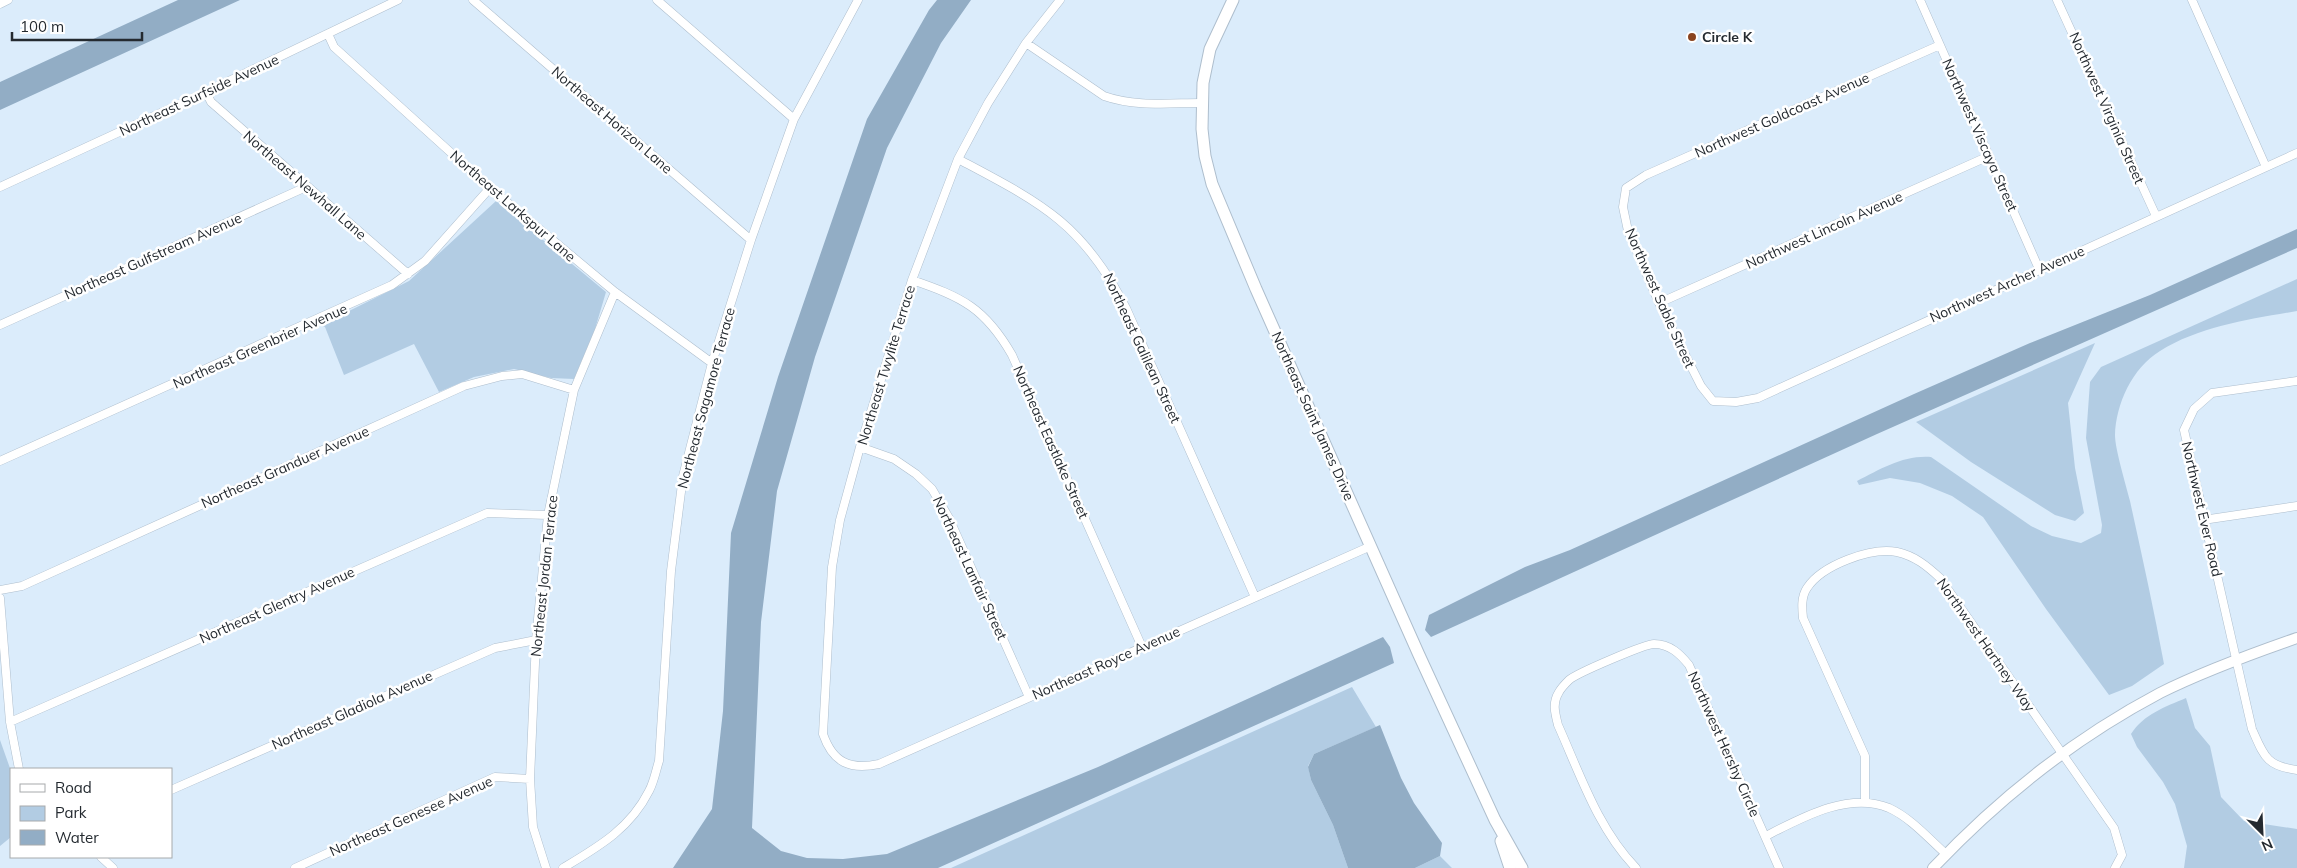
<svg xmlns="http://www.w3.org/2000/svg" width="2297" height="868" font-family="Mulish,sans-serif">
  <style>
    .green { fill: #b2cce3 }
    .water { fill: #92adc5 }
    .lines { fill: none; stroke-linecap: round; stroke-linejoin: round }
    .minor-casing { stroke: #aebecd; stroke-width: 9 }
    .tertiary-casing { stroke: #aebecd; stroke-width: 12 }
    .secondary-casing { stroke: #aebecd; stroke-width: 13 }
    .minor { stroke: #fff; stroke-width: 8 }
    .tertiary { stroke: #fff; stroke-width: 10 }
    .secondary { stroke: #fff; stroke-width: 11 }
    .poi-dot { fill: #89431f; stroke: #fff; stroke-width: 2 }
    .labels { text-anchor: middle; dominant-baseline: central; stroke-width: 5; stroke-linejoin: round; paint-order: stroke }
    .poi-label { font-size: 14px; font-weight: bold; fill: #242a30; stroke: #fff; text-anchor: start }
    .street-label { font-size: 14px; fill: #242a30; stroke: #fff }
  </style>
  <rect width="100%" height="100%" fill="#dbecfb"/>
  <path class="green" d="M496 201 606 292 595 329 574 379 551 378 514 369 474 377 439 392 414 344 344 375 325 327 321 325 409 281Z
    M2297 279V311C2251 319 2200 326 2160 351 2132 368 2116 404 2115 435 2115 449 2126 485 2130 501 2142 556 2154 610 2164 664L2132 686 2109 695 2046 609 1983 517 1952 496 1920 483 1890 478 1859 485 1857 481C1881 469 1903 455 1931 457L2031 526 2052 536 2081 543 2101 533 2102 525 2086 438 2090 382 2101 367Z
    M2095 343 2068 403 2075 468 2084 513 2075 521 2055 515 1971 462 1916 422Z
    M1352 687 1376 727 1314 754 1308 766 1311 780 1333 825 1348 868H951Z
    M2186 698 2195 728 2210 746 2221 797 2244 821 2297 829V868H2184L2187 846 2175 804 2163 782 2137 747 2131 734C2144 714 2165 707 2186 698Z
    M0 740 11 771V837L0 846Z
    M1440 856 1452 868H1415Z"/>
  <path class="water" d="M178 0H240L0 110V82Z
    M937 0H971L941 43 887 148 815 357 777 491 761 622 752 828 781 851 807 858 843 859 887 854 1098 767 1383 637 1390 647 1394 663 938 868H673L712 809 723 711 731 533 778 377 867 119 929 10Z
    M2297 229V248L1877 434 1431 637 1425 630 1429 615 1525 567 1570 550 1914 394 2030 343 2150 295Z
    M1380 725 1401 778 1414 803 1442 843 1440 856 1415 868H1348L1333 825 1311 780 1308 767 1314 754Z"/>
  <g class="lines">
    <defs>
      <path id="minor" d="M473 0 751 240
        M657 0 794 119
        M1060 0 1026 43 988 103 958 159 912 280 860 447 840 520 832 567 823 734C833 763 850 770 879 764L1371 546
        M1920 0 2039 269
        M2057 0 2156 216
        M2192 0 2266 167
        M0 4 8 0
        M328 34 334 47 490 188 615 292 712 363
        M1026 43 1104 96C1135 107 1169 103 1202 103
        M1940 45 1646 175 1626 188 1623 207 1628 231 1659 303 1701 386 1713 401 1736 402 1758 398 2297 153
        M206 92 211 102 408 274
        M958 159C1039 202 1082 222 1126 308L1255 597
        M0 187 206 92 398 0
        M912 280C962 297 985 308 1012 355L1142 647
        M1659 303 1989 156
        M0 325 306 187
        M2297 381 2212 393 2194 409 2184 430 2252 729C2264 756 2266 766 2297 770
        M860 447 894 459 916 474 932 489 949 518 1029 697
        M0 461 392 285 425 261 490 188
        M2203 520 2297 506
        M0 590 22 586 464 386 502 376 522 374 574 390
        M0 598 10 722 19 769
        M10 722 487 513 548 515
        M171 790 495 648 536 640
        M1865 802V756L1803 618C1802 608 1801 597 1807 588 1822 565 1871 547 1897 552 1915 556 1927 566 1940 578L2114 828 2122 855 2115 868
        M1766 836C1801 818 1849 791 1889 808 1911 818 1929 839 1946 854
        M101 857 113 868
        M295 868 495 777 530 779
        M546 868 533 827 530 779 536 640 548 515 574 390 615 292
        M563 868C598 847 630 829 649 791 654 782 656 770 659 761L671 571 683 476 712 363 751 240 794 119 858 0
        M1636 868C1598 829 1580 774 1558 725 1555 713 1552 703 1559 692 1561 688 1566 683 1569 680 1577 673 1645 644 1654 644 1670 644 1680 654 1689 665L1779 868"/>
      <path id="tertiary" d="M1933 868C1999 798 2075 738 2160 693 2204 671 2251 654 2297 638"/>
      <path id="secondary" d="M1233 0 1210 49 1203 83 1202 129 1205 156 1212 184 1256 289 1419 655 1495 820 1522 868
        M1501 841 1510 868"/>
    </defs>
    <use href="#minor" class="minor-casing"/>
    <use href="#tertiary" class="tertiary-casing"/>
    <use href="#secondary" class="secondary-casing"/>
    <use href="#minor" class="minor"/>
    <use href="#tertiary" class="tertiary"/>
    <use href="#secondary" class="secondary"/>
  </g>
  <circle class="poi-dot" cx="1692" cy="37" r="5"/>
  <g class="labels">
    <g class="poi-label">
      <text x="1702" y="37">Circle K</text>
    </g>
    <g class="street-label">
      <text transform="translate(199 95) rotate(-25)">Northeast Surfside Avenue</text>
      <text transform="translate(2107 108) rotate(66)">Northwest Virginia Street</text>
      <text transform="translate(1782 115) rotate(-24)">Northwest Goldcoast Avenue</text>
      <text transform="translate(612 120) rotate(41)">Northeast Horizon Lane</text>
      <text transform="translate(1980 135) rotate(66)">Northwest Viscaya Street</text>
      <text transform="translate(305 185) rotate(41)">Northeast Newhall Lane</text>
      <text transform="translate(513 206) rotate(41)">Northeast Larkspur Lane</text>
      <text transform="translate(1824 230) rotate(-24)">Northwest Lincoln Avenue</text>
      <text transform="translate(153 256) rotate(-24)">Northeast Gulfstream Avenue</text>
      <text transform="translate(2007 284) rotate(-24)">Northwest Archer Avenue</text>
      <text transform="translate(1660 298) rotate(66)">Northwest Sable Street</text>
      <text transform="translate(260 346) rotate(-24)">Northeast Greenbrier Avenue</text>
      <text transform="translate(1142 348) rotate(65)">Northeast Galilean Street</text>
      <text transform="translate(886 365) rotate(-73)">Northeast Twylite Terrace</text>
      <text transform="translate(706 398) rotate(-75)">Northeast Sagamore Terrace</text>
      <text transform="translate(1313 416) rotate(66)">Northeast Saint James Drive</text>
      <text transform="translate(1051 442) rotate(66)">Northeast Eastlake Street</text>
      <text transform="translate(285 467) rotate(-24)">Northeast Granduer Avenue</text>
      <text transform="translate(2202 509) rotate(77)">Northwest Ever Road</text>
      <text transform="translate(970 568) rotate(65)">Northeast Lanfair Street</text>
      <text transform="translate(544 576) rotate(-84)">Northeast Jordan Terrace</text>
      <text transform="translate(277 605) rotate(-24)">Northeast Glentry Avenue</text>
      <text transform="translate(1986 645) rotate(55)">Northwest Hartney Way</text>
      <text transform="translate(1106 663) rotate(-24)">Northeast Royce Avenue</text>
      <text transform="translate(352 710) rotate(-24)">Northeast Gladiola Avenue</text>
      <text transform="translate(1724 744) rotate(66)">Northwest Hershy Circle</text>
      <text transform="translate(411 816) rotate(-24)">Northeast Genesee Avenue</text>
    </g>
  </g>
  <rect x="10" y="768" width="162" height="90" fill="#ffffff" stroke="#a7aaac"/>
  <rect x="20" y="784" width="25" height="8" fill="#ffffff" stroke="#a7aaac"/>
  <text x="55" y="793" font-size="15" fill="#242a30">Road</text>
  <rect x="20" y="806" width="25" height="15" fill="#b2cce3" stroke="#a7aaac"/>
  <text x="55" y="818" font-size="15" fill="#242a30">Park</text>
  <rect x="20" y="830" width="25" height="15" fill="#92adc5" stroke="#a7aaac"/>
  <text x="55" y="843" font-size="15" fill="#242a30">Water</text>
  <g transform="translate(2262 833) rotate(156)" stroke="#ffffff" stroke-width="4" paint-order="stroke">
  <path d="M0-4L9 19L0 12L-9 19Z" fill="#242a30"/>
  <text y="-8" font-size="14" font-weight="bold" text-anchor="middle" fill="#242a30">N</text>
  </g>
  <path d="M12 32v8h130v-8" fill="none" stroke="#242a30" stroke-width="2.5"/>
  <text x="20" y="32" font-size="15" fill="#242a30" stroke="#ffffff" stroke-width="4" paint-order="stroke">100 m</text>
</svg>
